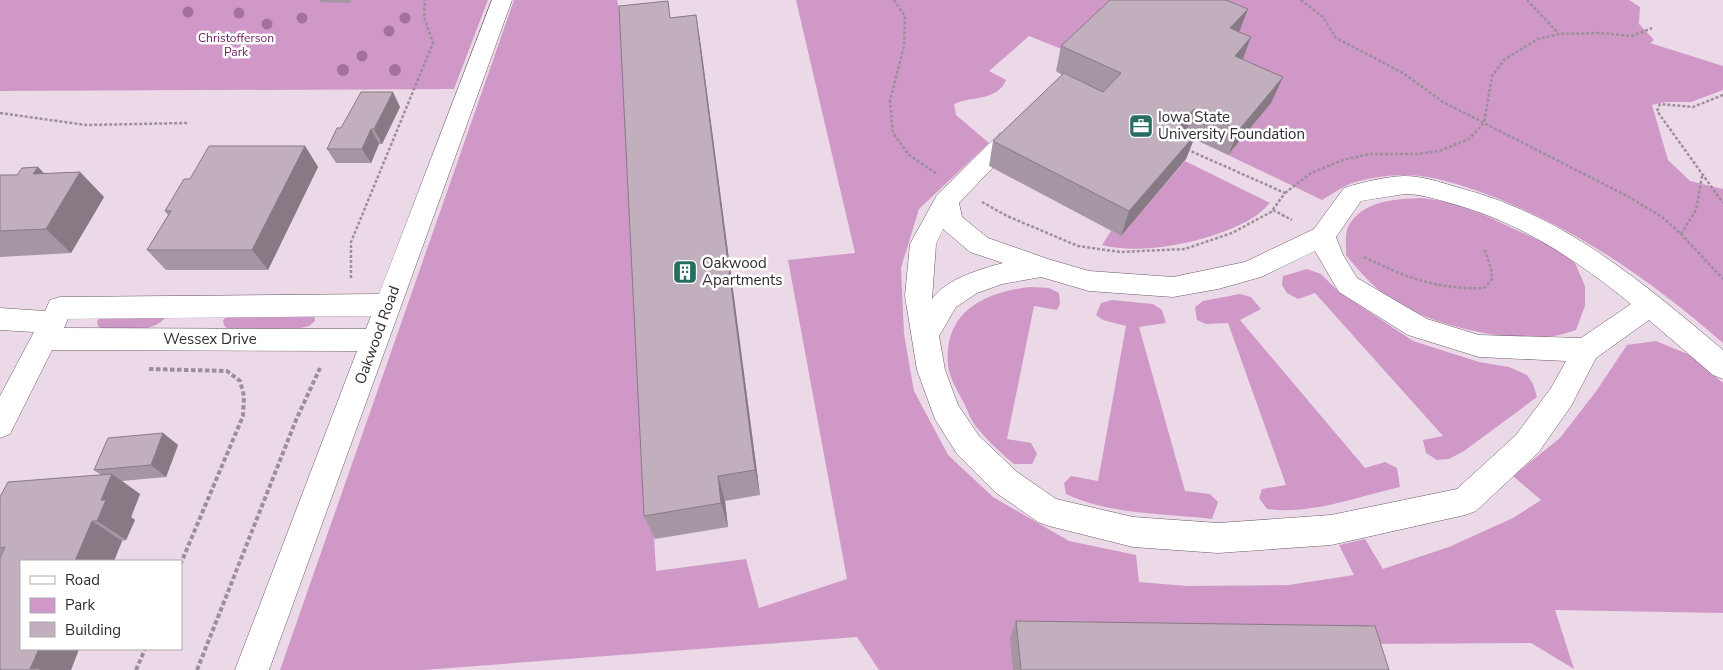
<svg xmlns="http://www.w3.org/2000/svg" width="1723" height="670" font-family="'Nunito Sans',sans-serif">
  <style>
    .green { fill: #cf98c7 }
    .lines { fill: none; stroke-linecap: round; stroke-linejoin: round }
    .minor-casing { stroke: #6b5b69; stroke-width: 1 }
    .path-far1 { stroke: #9d8f9a; stroke-width: 2.5; stroke-dasharray: 3 2; stroke-linecap: butt }
    .path { stroke: #9d8f9a; stroke-width: 4; stroke-dasharray: 4.5 2.5; stroke-linecap: butt }
    .minor { fill: #fff; fill-rule: evenodd }
    .tree { fill: #a4719f }
    .wall { fill: #a696a3 }
    .shaded-wall { fill: #877a85 }
    .building { fill: #c1afbe; stroke: #877a85 }
    .labels { text-anchor: middle; dominant-baseline: central; stroke-width: 5; stroke-linejoin: round; paint-order: stroke }
    .far-park-label { font-size: 12px; fill: #6a1c64; stroke: #fff }
    .poi-label { font-size: 15px; fill: #322b31; stroke: #fff; text-anchor: start }
    .street-label { font-size: 15px; fill: #322b31; stroke: #fff }
  </style>
  <rect width="100%" height="100%" fill="#ecd9e8"/>
  <path class="green" d="M0 0H488L454 89 0 91Z
    M514 0H617L626 37 656 571 746 559 759 608 847 579 788 260 855 253 796 0H1131L1074 54 1029 36 989 71 1006 80C998 101 971 96 954 104L956 115 989 143 919 209 901 268 904 334 914 391 948 455 993 497 1069 541 1136 555 1139 582 1187 586 1289 585 1354 575 1339 545 1365 539 1383 569 1449 547 1513 518 1541 500 1513 476 1560 438 1597 390 1627 345 1656 341 1690 355 1723 383V613L1555 610 1574 669 1531 643 1370 644 1013 670H879L857 637 423 670H280Z
    M1203 0H1629L1640 7 1639 24 1654 40 1650 43 1723 66V90L1691 102H1665L1652 105 1668 160 1690 181 1723 189V343C1652 281 1575 227 1486 194 1460 185 1433 175 1405 175 1388 175 1368 178 1352 183 1342 187 1332 194 1322 200L1228 155 1271 103Z
    M1185 161 1270 203C1264 209 1257 216 1249 220 1212 241 1144 256 1102 245L1111 231 1121 236Z
    M1422 198 1449 202 1482 214 1555 248 1575 263 1585 286V306L1576 330C1569 332 1561 335 1554 336 1507 343 1428 325 1389 298 1372 286 1359 271 1346 255 1346 247 1345 234 1348 227 1362 200 1396 199 1422 198Z
    M1307 269 1321 274 1338 291 1413 341 1479 362 1509 367 1527 375 1533 384 1537 397 1464 451 1449 459 1437 460 1426 453 1423 440 1443 436 1315 293 1298 299 1287 293 1282 285 1283 276Z
    M1031 287 1049 288 1059 293 1060 304 1057 310 1034 306 1007 439 1031 443 1037 454 1032 464H1014C1002 454 989 442 979 430 972 423 968 412 964 403 958 392 949 377 948 365 943 311 986 291 1031 287Z
    M1240 294 1251 297 1261 309 1240 320 1365 468 1385 462 1397 468 1400 487C1356 497 1312 515 1267 509L1259 498 1262 489 1286 485 1228 323 1206 324 1197 320 1195 307 1203 301Z
    M1112 300 1153 304 1162 310 1166 323 1139 327 1185 491 1210 494 1218 502 1212 519C1163 513 1111 515 1066 494L1064 483 1071 476 1098 481 1126 326 1103 320 1096 315 1101 303Z
    M104 314H164V319C150 334 122 329 102 329L98 326 97 321Z
    M229 315H314L315 321 309 326 300 328 227 329 224 325 223 320Z"/>
  <g class="lines">
    <defs>
      <path id="minor" d="M492 0H512L269 670H235L357 351 52 350 10 434 0 438V396L34 332 0 330V308L45 311 50 300 60 297 379 294ZM371 316 366 329 64 328 68 319Z
        M1007 132 1015 134 1019 140 959 203 962 217 988 238 1048 259 1089 271 1173 277 1245 262 1314 229 1344 188C1363 182 1384 177 1404 176 1422 176 1440 182 1456 187 1563 214 1641 281 1723 350V379L1713 375 1649 320 1596 358 1571 406 1538 453 1476 511 1465 515 1331 545 1218 553 1133 547 1049 526 1038 522 995 492 957 454 935 419 917 370 905 296 910 244 937 195 999 134ZM1405 194C1420 194 1436 199 1450 203 1518 221 1577 260 1631 304L1581 338 1479 335 1427 319 1357 278 1343 255 1336 237 1361 201ZM943 229 970 252 1003 263C978 270 948 278 932 299L936 244ZM1315 251 1339 292 1408 335 1479 357 1566 361 1551 388 1516 435 1457 489 1331 515 1218 523 1133 517 1056 499 1017 472 979 436 958 405 945 370 939 336 956 307 977 293 1002 284 1041 277 1089 291 1173 297 1218 289 1261 277Z"/>
    </defs>
    <use href="#minor" class="minor-casing"/>
    <path class="path-far1" d="M894 0 905 16 904 46 890 101 893 133 909 155 937 174
      M1301 0 1323 17 1336 38 1403 73 1443 102 1627 196 1662 217 1681 234 1723 279
      M1527 0 1559 34
      M1723 95 1693 107 1660 104 1657 111 1723 203
      M0 113 86 125 187 123
      M1285 193 1311 173 1343 160 1370 154H1418L1439 151 1469 139 1484 123 1492 76 1505 59 1538 39 1559 34 1600 33 1632 36 1652 28
      M982 202 1007 216 1078 246 1120 252 1185 249 1232 233 1271 212 1285 193 1186 149
      M1273 210 1292 220
      M1681 234 1696 210 1702 176
      M1364 257C1405 277 1437 290 1484 288L1492 279 1491 268 1484 248
      M351 278V242L433 43 424 17 425 0"/>
    <path class="path" d="M149 369 227 371 240 381 244 396 243 416 181 563
      M136 670 145 649
      M197 670 296 420 320 368"/>
    <use href="#minor" class="minor"/>
  </g>
  <g class="tree">
    <circle cx="188" cy="12" r="5.5"/>
    <circle cx="239" cy="13" r="5.5"/>
    <circle cx="302" cy="18" r="5.5"/>
    <circle cx="405" cy="18" r="5.5"/>
    <circle cx="267" cy="24" r="5.5"/>
    <circle cx="389" cy="31" r="5.5"/>
    <circle cx="362" cy="56" r="5.5"/>
    <circle cx="343" cy="70" r="6"/>
    <circle cx="395" cy="70" r="6"/>
  </g>
  <path class="wall" d="M319 0H351L350 3 320 2Z
    M696 15 701 47 760 495 725 501 728 527 655 539 644 516 671 18Z
    M1239 32 1251 37 1243 60 1283 77 1271 103 1228 155 1194 139 1186 159 1121 236 989 166 993 141 1062 75 1056 71 1061 46Z
    M400 107 382 144H379L371 163H336L327 149Z
    M305 146 318 167 268 270H166L147 250 168 215 165 211 190 179Z
    M38 167 44 174 80 172 104 197 71 253 0 257V175H17Z
    M163 433 178 445 166 477 122 481 140 494 131 517 135 520 126 540 122 541 114 561H21V649H79L71 670H0V497L101 475 94 470Z
    M1016 621 1389 670H1013L1010 638Z"/>
  <path class="shaded-wall" d="M1248 9 1238 35 1230 28Z
    M696 15 701 47 760 495 755 470Z
    M1251 37 1241 63 1235 56Z
    M1283 77 1271 103 1228 155 1239 130Z
    M393 92 400 107 382 144 374 129Z
    M1194 109 1185 135 1179 126Z
    M371 129 379 144 371 163 362 149Z
    M1196 134 1186 159 1121 236 1129 211Z
    M305 146 318 167 268 270 252 250Z
    M38 167 62 192 33 174Z
    M80 172 104 197 71 253 46 229Z
    M163 433 178 445 166 477 151 465Z
    M112 474 140 494 131 517 135 520 126 540 97 521 101 500Z
    M718 476 725 501 728 527 721 503Z
    M92 521 122 541 114 561H75Z
    M39 649H79L71 670H31L30 669Z"/>
  <path class="building" d="M1110 0H1226L1248 9 1230 28 1251 37 1235 56 1283 77 1239 130 1194 109 1179 126 1196 134 1129 211 993 141 1064 73 1103 92 1121 73 1061 46Z
    M668 1 670 18 696 15 755 470 718 476 721 503 644 516 619 6Z
    M361 92H393L374 129H371L362 149H327L337 128H341Z
    M209 146H305L252 250H147L171 211H165L184 179H190Z
    M38 167 33 174 80 172 46 229 0 231V175H17L22 168Z
    M163 433 151 465 94 470 108 438Z
    M112 474 101 500H106L97 521H92L75 561H21V649H39L30 669 40 668 39 670H0V558L5 547 0 548V497L8 482Z
    M1016 621 1375 626 1389 670H1021Z"/>
  <defs>
    <symbol id="office-square" viewBox="-11 -11 22 22"><rect x="-9" y="-9" width="18" height="18" rx="4" fill="#276d62" stroke="#fff"/><path d="M-6-3h4V-5.5h4V-3h4V5H-6ZM-1-4.5V-3h2v-1.5ZM-6 0V1H6V0Z" fill="#fff"/></symbol>
    <symbol id="building-square" viewBox="-11 -11 22 22"><rect x="-9" y="-9" width="18" height="18" rx="4" fill="#276d62" stroke="#fff"/><path d="M-4-6H4V6H1V3H-1V6H-4ZM-2.5-4.3h1.7v1.8h-1.7ZM.8-4.3h1.7v1.8H.8ZM-2.5-1h1.7V.8h-1.7ZM.8-1h1.7V.8H.8Z" fill="#fff"/></symbol>
  </defs>
  <g fill-rule="evenodd">
    <use href="#office-square" x="1127" y="112" width="28" height="28"/>
    <use href="#building-square" x="671" y="258" width="28" height="28"/>
  </g>
  <g class="labels">
    <g class="far-park-label">
      <text x="236" y="38">Christofferson<tspan x="236" dy="14">Park</tspan></text>
    </g>
    <g class="poi-label">
      <text x="1158" y="117">Iowa State<tspan x="1158" dy="17">University Foundation</tspan></text>
      <text x="702" y="263">Oakwood<tspan x="702" dy="17">Apartments</tspan></text>
    </g>
    <g class="street-label">
      <text transform="translate(377 335) rotate(-70)">Oakwood Road</text>
      <text x="210" y="339">Wessex Drive</text>
    </g>
  </g>
  <rect x="20" y="560" width="162" height="90" fill="#ffffff" stroke="#adaaad"/>
  <rect x="30" y="576" width="25" height="8" fill="#ffffff" stroke="#adaaad"/>
  <text x="65" y="585" font-size="15" fill="#322b31">Road</text>
  <rect x="30" y="598" width="25" height="15" fill="#cf98c7" stroke="#adaaad"/>
  <text x="65" y="610" font-size="15" fill="#322b31">Park</text>
  <rect x="30" y="622" width="25" height="15" fill="#c1afbe" stroke="#adaaad"/>
  <text x="65" y="635" font-size="15" fill="#322b31">Building</text>
</svg>
